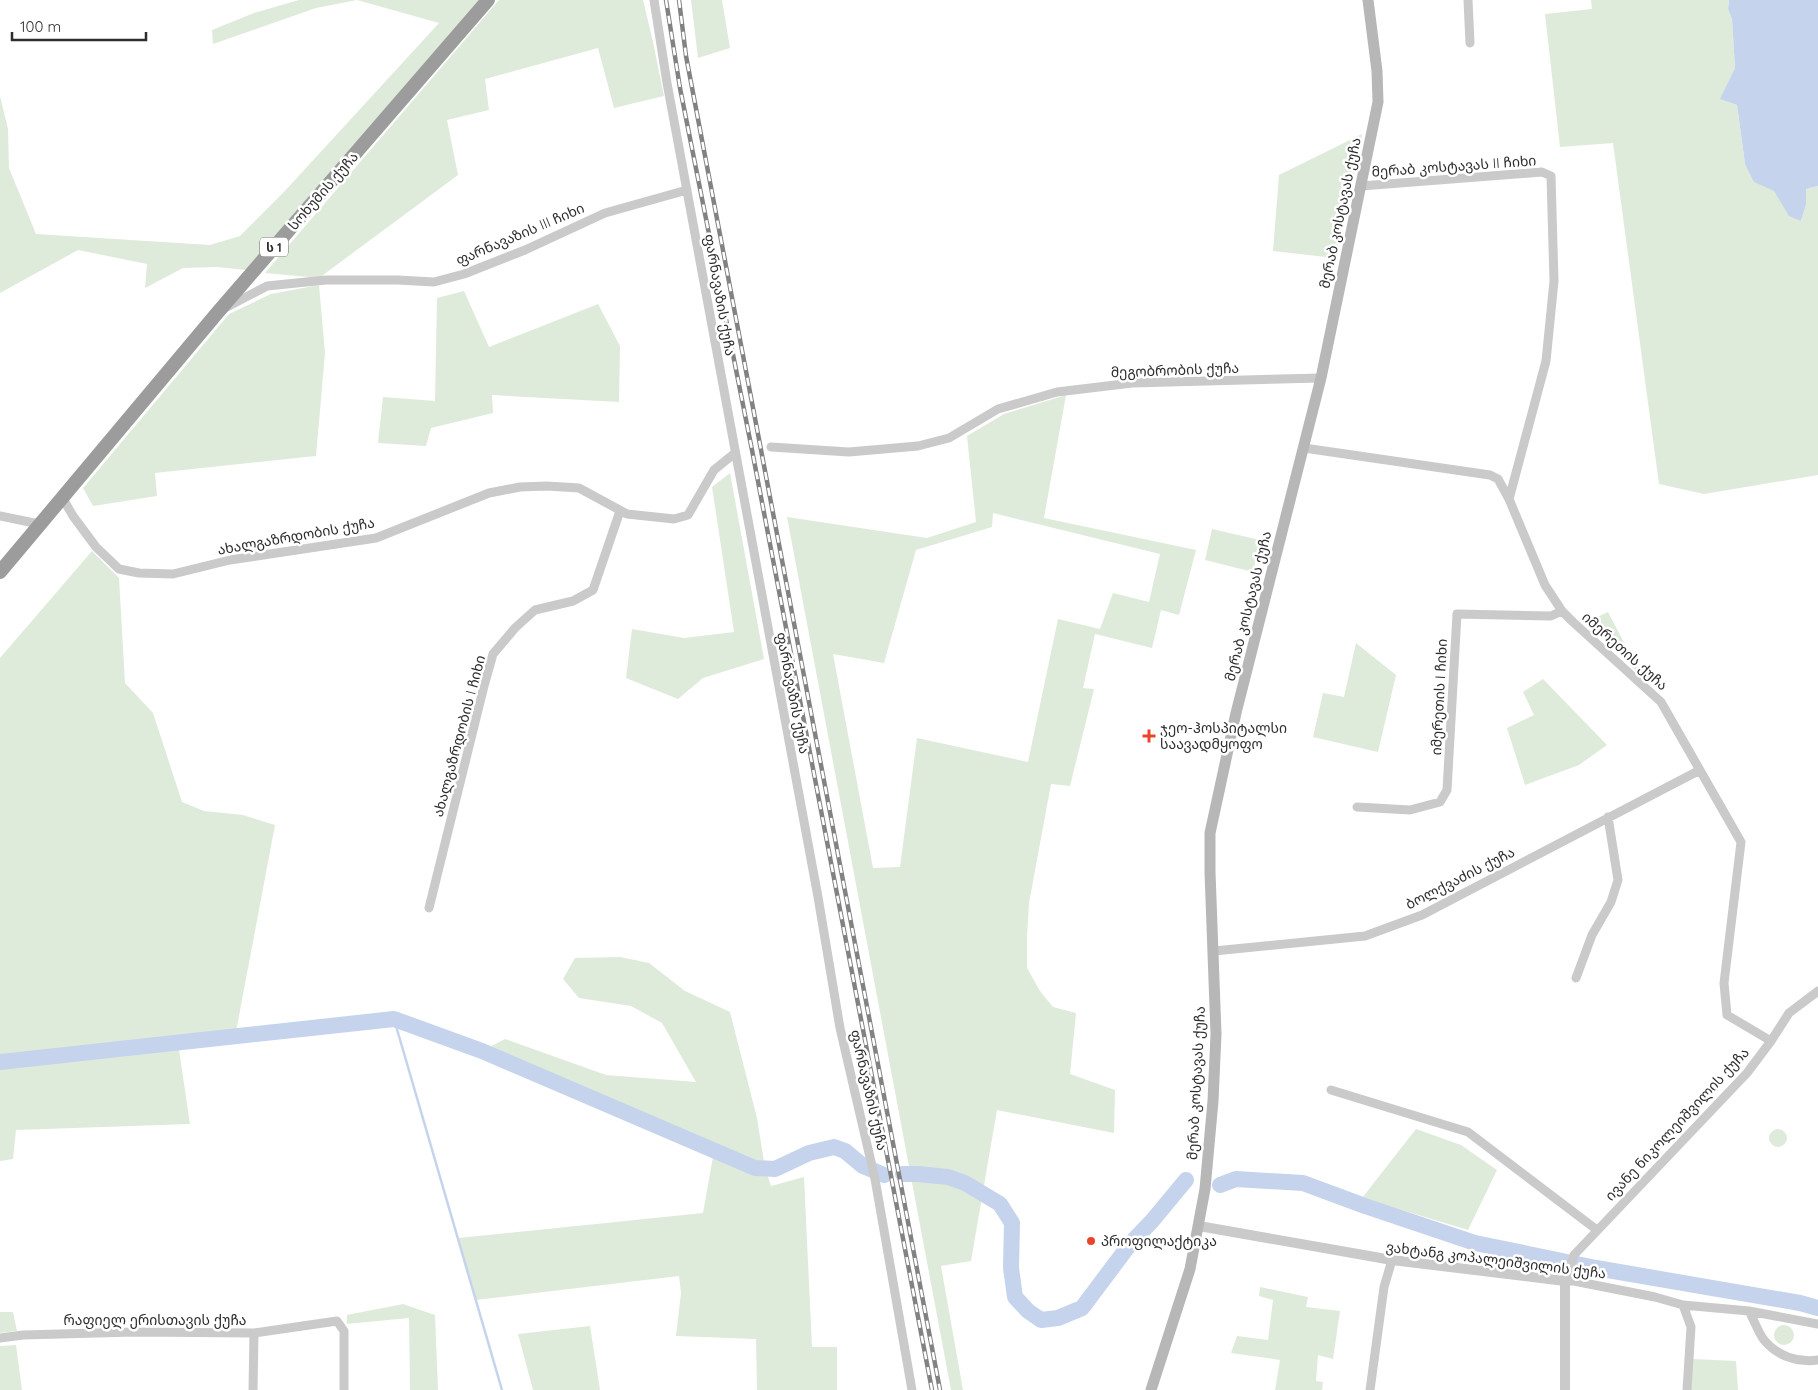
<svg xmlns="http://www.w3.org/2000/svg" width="1818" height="1390" font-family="Quicksand,'Noto Sans Georgian',sans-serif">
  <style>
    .green { fill: #dfebda; fill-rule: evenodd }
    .water { fill: #c5d4ec }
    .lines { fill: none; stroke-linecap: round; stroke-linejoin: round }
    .stream { stroke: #c5d4ec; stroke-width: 2.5 }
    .river { stroke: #c5d4ec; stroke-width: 16 }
    .minor { stroke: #cacaca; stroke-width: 9 }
    .tertiary { stroke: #cacaca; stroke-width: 10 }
    .secondary { stroke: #b7b7b7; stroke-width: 11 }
    .trunk { stroke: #9c9c9c; stroke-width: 14 }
    .rail-casing { stroke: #828282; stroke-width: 4.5 }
    .rail { stroke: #fff; stroke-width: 2.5; stroke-dasharray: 8; stroke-linecap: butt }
    .poi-dot { fill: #e8462a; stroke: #fff; stroke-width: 2 }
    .labels { text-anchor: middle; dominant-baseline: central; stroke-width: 5; stroke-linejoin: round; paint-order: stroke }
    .shield { fill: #fff; stroke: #6c6c6c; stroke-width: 1 }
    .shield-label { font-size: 12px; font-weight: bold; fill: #2d2d2d }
    .street-label { font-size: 14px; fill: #2d2d2d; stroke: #fff }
    .poi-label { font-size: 14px; fill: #2d2d2d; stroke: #fff; text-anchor: start }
  </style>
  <rect width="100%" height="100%" fill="#fff"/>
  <path class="green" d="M299 0H479L246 270 217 267 183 268 145 288 147 264 78 250 0 293V96L8 129 9 168 36 234 210 245 240 236 283 193 439 23 357 0 316 8 213 44 212 30 254 13Z
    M499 0H643L653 42 664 96 614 108 598 48 485 79 489 110 447 120 458 175 319 278 265 273Z
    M691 0H722L730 48 698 58Z
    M1591 0H1729L1728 9 1732 19 1735 68 1721 99 1737 105 1745 164 1774 191 1782 201 1801 221 1806 205V189L1818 186V475L1704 494 1659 484 1613 143 1560 147 1545 14 1592 9Z
    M1362 134 1351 191 1335 258 1273 251 1279 175Z
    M319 285 325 353 316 456 155 473 157 496 93 506 83 488 229 314 271 294Z
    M464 291 489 347 598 304 620 346 619 402 492 395 493 413 431 428 426 446 378 443 383 397 435 401 437 298Z
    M1066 395 1044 518 1196 550 1179 615 1161 610 1152 648 1095 634 1083 688 1094 689 1070 786 1051 784 1029 903 1027 937V968L1040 991 1053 1007 1076 1013 1070 1074 1115 1090 1114 1133 997 1110 971 1261 941 1266 963 1390H951L787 517 927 538 976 522 967 436 1004 414ZM993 513 1160 554 1149 602 1113 593 1100 629 1058 619 1028 762 917 738 900 867 873 868 833 654 884 663 916 550 992 527Z
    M730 473 764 659 703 678 678 699 626 678 632 629 684 638 734 632 712 487Z
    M1212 529 1260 540 1253 572 1205 560Z
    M92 551 119 578 125 683 153 713 182 802 204 811 243 815 275 825 235 1037 178 1043 190 1124 16 1130 13 1159 0 1161V658Z
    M1608 612 1642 677 1587 622Z
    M1356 643 1396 675 1378 752 1313 737 1323 693 1344 697Z
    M1543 679 1607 745 1579 765 1525 785 1507 728 1534 715 1523 692Z
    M620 957 649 963 685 991 730 1012 757 1118 765 1168 771 1186 804 1177 812 1347H837V1390H757L756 1339 676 1336 681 1293 679 1276 476 1300 458 1238 703 1213 714 1151 482 1051 505 1039 606 1075 696 1082 662 1023 631 1006 579 998 563 979 575 958Z
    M1416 1129 1461 1145 1497 1170 1468 1230 1362 1198Z
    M1769 1138a9 9 0 1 1 18 0a9 9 0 1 1-18 0Z
    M1260 1287 1308 1297 1306 1307 1340 1311 1333 1359 1318 1355 1316 1381 1323 1382 1322 1390H1275L1280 1360 1231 1353 1237 1336 1268 1340 1273 1300 1259 1296Z
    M403 1304 435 1315 438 1390H410L409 1318 347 1324V1315Z
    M0 1312H13L17 1331 0 1333Z
    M1774 1335a10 10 0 1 1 20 0a10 10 0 1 1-20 0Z
    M590 1326 600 1390H533L518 1334Z
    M16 1345 22 1390H0V1346Z
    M1692 1359 1736 1361 1738 1390H1691Z"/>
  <path class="water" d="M1729 0H1818V186L1806 189V205L1801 221 1789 216 1774 191 1754 182 1745 164 1737 105 1720 99 1735 68 1732 19 1728 9Z"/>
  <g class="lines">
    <path class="stream" d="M394 1019 502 1390"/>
    <path class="river" d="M0 1062 394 1019 482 1051 755 1168 775 1169 809 1153 834 1147 845 1151 863 1166 884 1175
      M903 1174H918L948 1177 965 1183 1000 1204 1012 1223 1011 1268 1015 1297 1028 1311 1041 1320 1058 1318 1082 1308 1130 1244 1152 1221 1186 1180
      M1220 1185 1236 1179 1303 1183 1365 1206 1475 1243 1596 1268 1800 1303 1818 1308"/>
    <path class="minor" d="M654 0 667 83 818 897 840 1028 875 1179 912 1390
      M1468 0 1470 43
      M1361 186 1542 172 1551 176 1554 281 1546 361 1509 499
      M225 308 267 286 326 280H398L434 282 464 274 525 250 605 213 687 190
      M771 447 849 452 918 446 949 438 998 409 1057 392 1132 383 1321 378
      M1304 448 1490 475 1498 479 1509 499 1545 585 1562 611 1573 622 1661 702 1741 842 1724 983 1727 1015 1771 1041
      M62 497 73 516 96 547 119 569 139 573 173 574 230 560 376 538 489 493 520 487 547 486 579 488 627 514 674 519 688 515 714 470 735 453
      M0 516 39 524
      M1357 807 1410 810 1440 802 1447 790 1457 614 1551 616 1562 611
      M429 908 484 686 493 654 515 628 535 610 573 601 593 590 620 511
      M1214 951 1365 936 1422 915 1700 770
      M1576 978 1592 935 1611 902 1618 880 1608 817
      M1818 991 1789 1013 1771 1041 1747 1073 1574 1255 1565 1281H1574L1655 1297 1683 1305 1749 1311 1818 1324
      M1331 1090 1468 1132 1597 1230
      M1683 1305 1691 1327 1687 1390
      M1749 1311C1754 1320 1758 1332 1764 1340 1777 1356 1798 1363 1818 1360
      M0 1338 23 1335 134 1332 254 1333 337 1321 344 1331V1390
      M253 1390 254 1333
      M1370 1390 1384 1287 1392 1260"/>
    <path class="tertiary" d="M1199 1226 1392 1260 1565 1281V1390"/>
    <path class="secondary" d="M1151 1390 1190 1269 1205 1189 1213 1101 1216 1034 1210 872V833L1236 713 1321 378 1378 102 1377 71 1368 0"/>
    <path class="trunk" d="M0 572 218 312 488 0"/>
    <defs>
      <path id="rail" d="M666 0 680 88 752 450 932 1390
        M679 0 686 56 940 1390"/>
    </defs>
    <use href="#rail" class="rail-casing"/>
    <use href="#rail" class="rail"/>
  </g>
  <g class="poi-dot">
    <path d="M1146.5 728.5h5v5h5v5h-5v5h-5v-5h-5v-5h5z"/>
    <circle cx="1091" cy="1241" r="5"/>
  </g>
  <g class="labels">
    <rect class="shield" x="260" y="237.5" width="28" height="19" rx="4"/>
    <g class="shield-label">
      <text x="274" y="247">ს 1</text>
    </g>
    <g class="street-label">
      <text transform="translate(1454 166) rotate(-4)">მერაბ კოსტავას II ჩიხი</text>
      <text transform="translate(323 191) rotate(-49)">სოხუმის ქუჩა</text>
      <text transform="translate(1340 213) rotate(-78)">მერაბ კოსტავას ქუჩა</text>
      <text transform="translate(520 234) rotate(-23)">ფარნავაზის III ჩიხი</text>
      <text transform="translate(720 295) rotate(80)">ფარნავაზის ქუჩა</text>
      <text transform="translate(1175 370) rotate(-2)">მეგობრობის ქუჩა</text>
      <text transform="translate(296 536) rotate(-10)">ახალგაზრდობის ქუჩა</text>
      <text transform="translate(1248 606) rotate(-76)">მერაბ კოსტავას ქუჩა</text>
      <text transform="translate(1625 651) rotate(42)">იმერეთის ქუჩა</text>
      <text transform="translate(793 693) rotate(79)">ფარნავაზის ქუჩა</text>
      <text transform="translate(1439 697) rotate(-87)">იმერეთის I ჩიხი</text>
      <text transform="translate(459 736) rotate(-75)">ახალგაზრდობის I ჩიხი</text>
      <text transform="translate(1460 878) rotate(-27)">ბოლქვაძის ქუჩა</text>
      <text transform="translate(1196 1083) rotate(-87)">მერაბ კოსტავას ქუჩა</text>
      <text transform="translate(869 1090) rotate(77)">ფარნავაზის ქუჩა</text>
      <text transform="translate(1677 1124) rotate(-47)">ივანე ნიკოლეიშვილის ქუჩა</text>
      <text transform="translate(1496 1260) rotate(7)">ვახტანგ კოპალეიშვილის ქუჩა</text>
      <text x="155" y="1320">რაფიელ ერისთავის ქუჩა</text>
    </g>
    <g class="poi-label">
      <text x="1160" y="728">ჯეო-ჰოსპიტალსი<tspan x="1160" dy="16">საავადმყოფო</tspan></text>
      <text x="1101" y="1241">პროფილაქტიკა</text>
    </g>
  </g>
  <path d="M12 32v8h134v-8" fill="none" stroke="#2d2d2d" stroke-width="2.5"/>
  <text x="20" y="32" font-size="15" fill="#2d2d2d" stroke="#ffffff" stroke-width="4" paint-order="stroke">100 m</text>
</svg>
